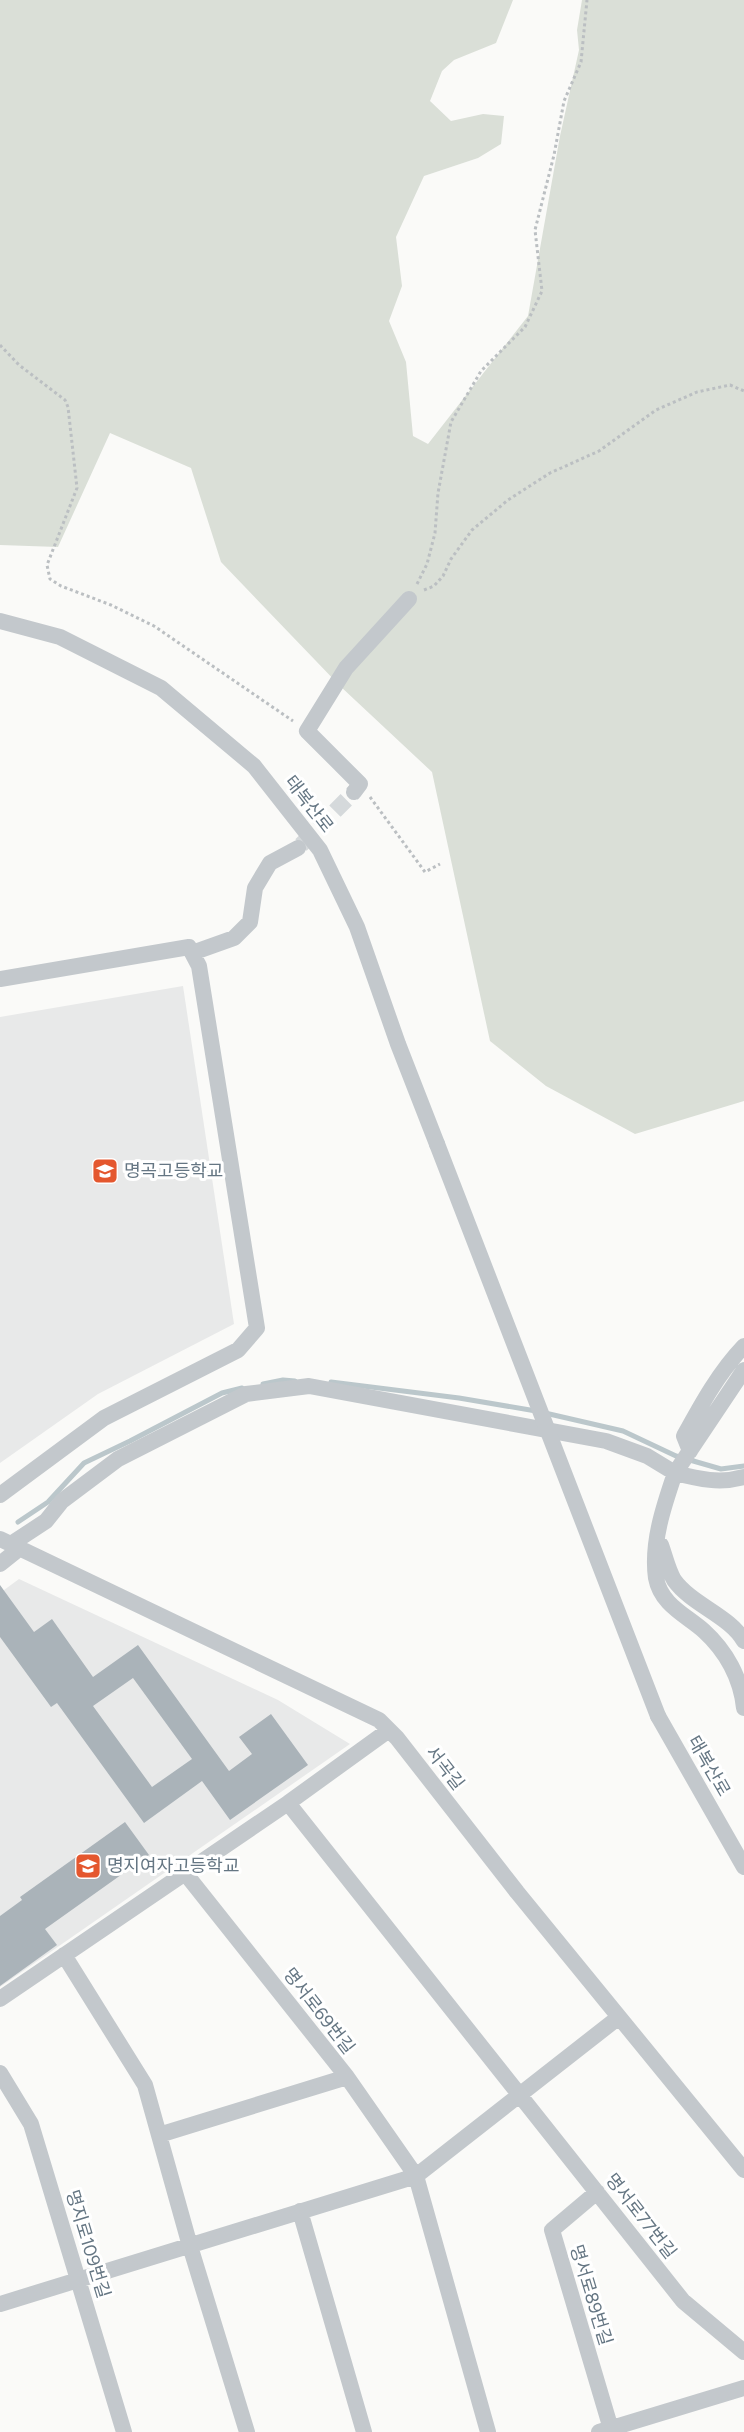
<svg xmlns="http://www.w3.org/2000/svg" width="744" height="2432" font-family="Figtree,'Noto Sans KR',sans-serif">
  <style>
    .built { fill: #e8e9e9 }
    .green { fill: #dadfd7 }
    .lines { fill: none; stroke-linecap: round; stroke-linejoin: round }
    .stream { stroke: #bbc7cb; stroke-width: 5 }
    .building { fill: #aab3b9; fill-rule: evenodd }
    .minor-tunnel { stroke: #d5d9db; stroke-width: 16; stroke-dasharray: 16 8; stroke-linecap: butt }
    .path { stroke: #bbbfc2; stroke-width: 3; stroke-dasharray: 3 3; stroke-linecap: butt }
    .minor { stroke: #c3c8cc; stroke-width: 16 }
    .minor-bridge { stroke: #c3c8cc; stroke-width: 16 }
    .labels { text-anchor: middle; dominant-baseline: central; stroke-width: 6; stroke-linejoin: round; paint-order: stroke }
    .street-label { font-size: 18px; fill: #657683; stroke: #fff }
    .poi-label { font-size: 18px; fill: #657683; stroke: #fff; text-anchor: start }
  </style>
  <rect width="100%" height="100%" fill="#fafaf8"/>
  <path class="built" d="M183 986 234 1324 98 1394 0 1463V1017Z
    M19 1579 278 1700 350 1744 0 1987V1593Z"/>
  <path class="green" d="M0 0H513L496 43 454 60 442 71 430 101 451 121 483 114 504 116 501 144 478 158 424 176 396 237 402 286 389 321 406 362 413 436 428 444 528 316 560 136 579 50 577 30 582 0H744V1101L635 1134 546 1086 490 1041 432 772 340 686 221 562 191 468 110 433 58 547 0 545Z"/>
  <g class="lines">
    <path class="stream" d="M331 1382 459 1398 536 1411
      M263 1384 283 1380 295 1381
      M545 1413 623 1431 676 1456 721 1469 744 1466
      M18 1522 48 1502 84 1463 130 1441 222 1393 242 1388"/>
  </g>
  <path class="building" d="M0 1585 34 1632 52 1619 93 1677 138 1645 229 1771 252 1754 239 1737 271 1714 308 1765 230 1820 202 1781 144 1823 57 1703 51 1707 0 1637ZM133 1678 192 1759 152 1787 93 1706Z
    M125 1822 149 1855 45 1929 57 1945 0 1986V1916L22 1900 20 1897Z"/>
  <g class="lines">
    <path class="minor-tunnel" d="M301 845 354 792"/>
    <path class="path" d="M0 345 19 365 65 400 68 407 77 488 47 565 50 579 61 586 111 605 154 626 293 721
      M417 584 427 564 435 533 438 493 451 422 481 371 525 327 542 291 535 230 554 155 564 101 581 62 587 0
      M424 590 434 586 443 576 451 559 472 530 508 500 550 473 599 451 656 410 697 392 730 385 744 391
      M370 797 425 872 440 864"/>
    <path class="minor" d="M0 621 60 637 161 688 254 766 320 850 357 927 398 1044 437 1144
      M354 792 360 784 307 731 346 668 409 599
      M192 953 234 938 250 922 255 888 270 863 298 848
      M0 979 189 947 199 966 257 1328 238 1350 104 1418 0 1495
      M690 1451 684 1436C701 1405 719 1372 744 1346
      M744 1477C720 1484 699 1479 675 1473 664 1505 651 1543 656 1578 661 1605 686 1615 704 1631 726 1651 741 1678 744 1708
      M0 1539 379 1720 397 1738 517 1892 744 2170
      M11 1544 46 1521 62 1501 118 1459 246 1394 309 1386 606 1441 647 1456 675 1473 744 1370
      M661 1545C665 1556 668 1570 674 1580 692 1605 730 1616 744 1641
      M0 1564 20 1548
      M658 1716 744 1867
      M288 1803 683 2301 744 2352
      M185 1873 347 2077 416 2176 488 2432
      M64 1955 145 2085 190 2246 247 2432
      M0 1999 288 1803 389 1730
      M0 2073 31 2124 124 2432
      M159 2135 347 2077
      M597 2192 552 2230 611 2429
      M300 2211 364 2432
      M0 2304 416 2176 619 2017
      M599 2432 744 2388"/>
    <path class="minor-bridge" d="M437 1144 658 1716"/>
  </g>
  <defs>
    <symbol id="school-square" viewBox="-11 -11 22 22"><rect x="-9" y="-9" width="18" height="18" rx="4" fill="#e4572e" stroke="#fff"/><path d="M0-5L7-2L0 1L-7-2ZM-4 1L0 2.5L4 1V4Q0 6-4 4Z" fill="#fff"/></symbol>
  </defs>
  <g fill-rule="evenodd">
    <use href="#school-square" x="90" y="1156" width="30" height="30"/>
    <use href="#school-square" x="73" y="1851" width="30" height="30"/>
  </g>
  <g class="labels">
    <g class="street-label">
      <text transform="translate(309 804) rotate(52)">태복산로</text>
      <text transform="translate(709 1766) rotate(60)">태복산로</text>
      <text transform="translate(445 1768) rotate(52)">서곡길</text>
      <text transform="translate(319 2011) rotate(52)">명서로69번길</text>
      <text transform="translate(641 2216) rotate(52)">명서로77번길</text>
      <text transform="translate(88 2244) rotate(73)">명지로109번길</text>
      <text transform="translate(591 2295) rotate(73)">명서로89번길</text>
    </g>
    <g class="poi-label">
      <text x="124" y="1171">명곡고등학교</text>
      <text x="107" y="1866">명지여자고등학교</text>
    </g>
  </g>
</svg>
